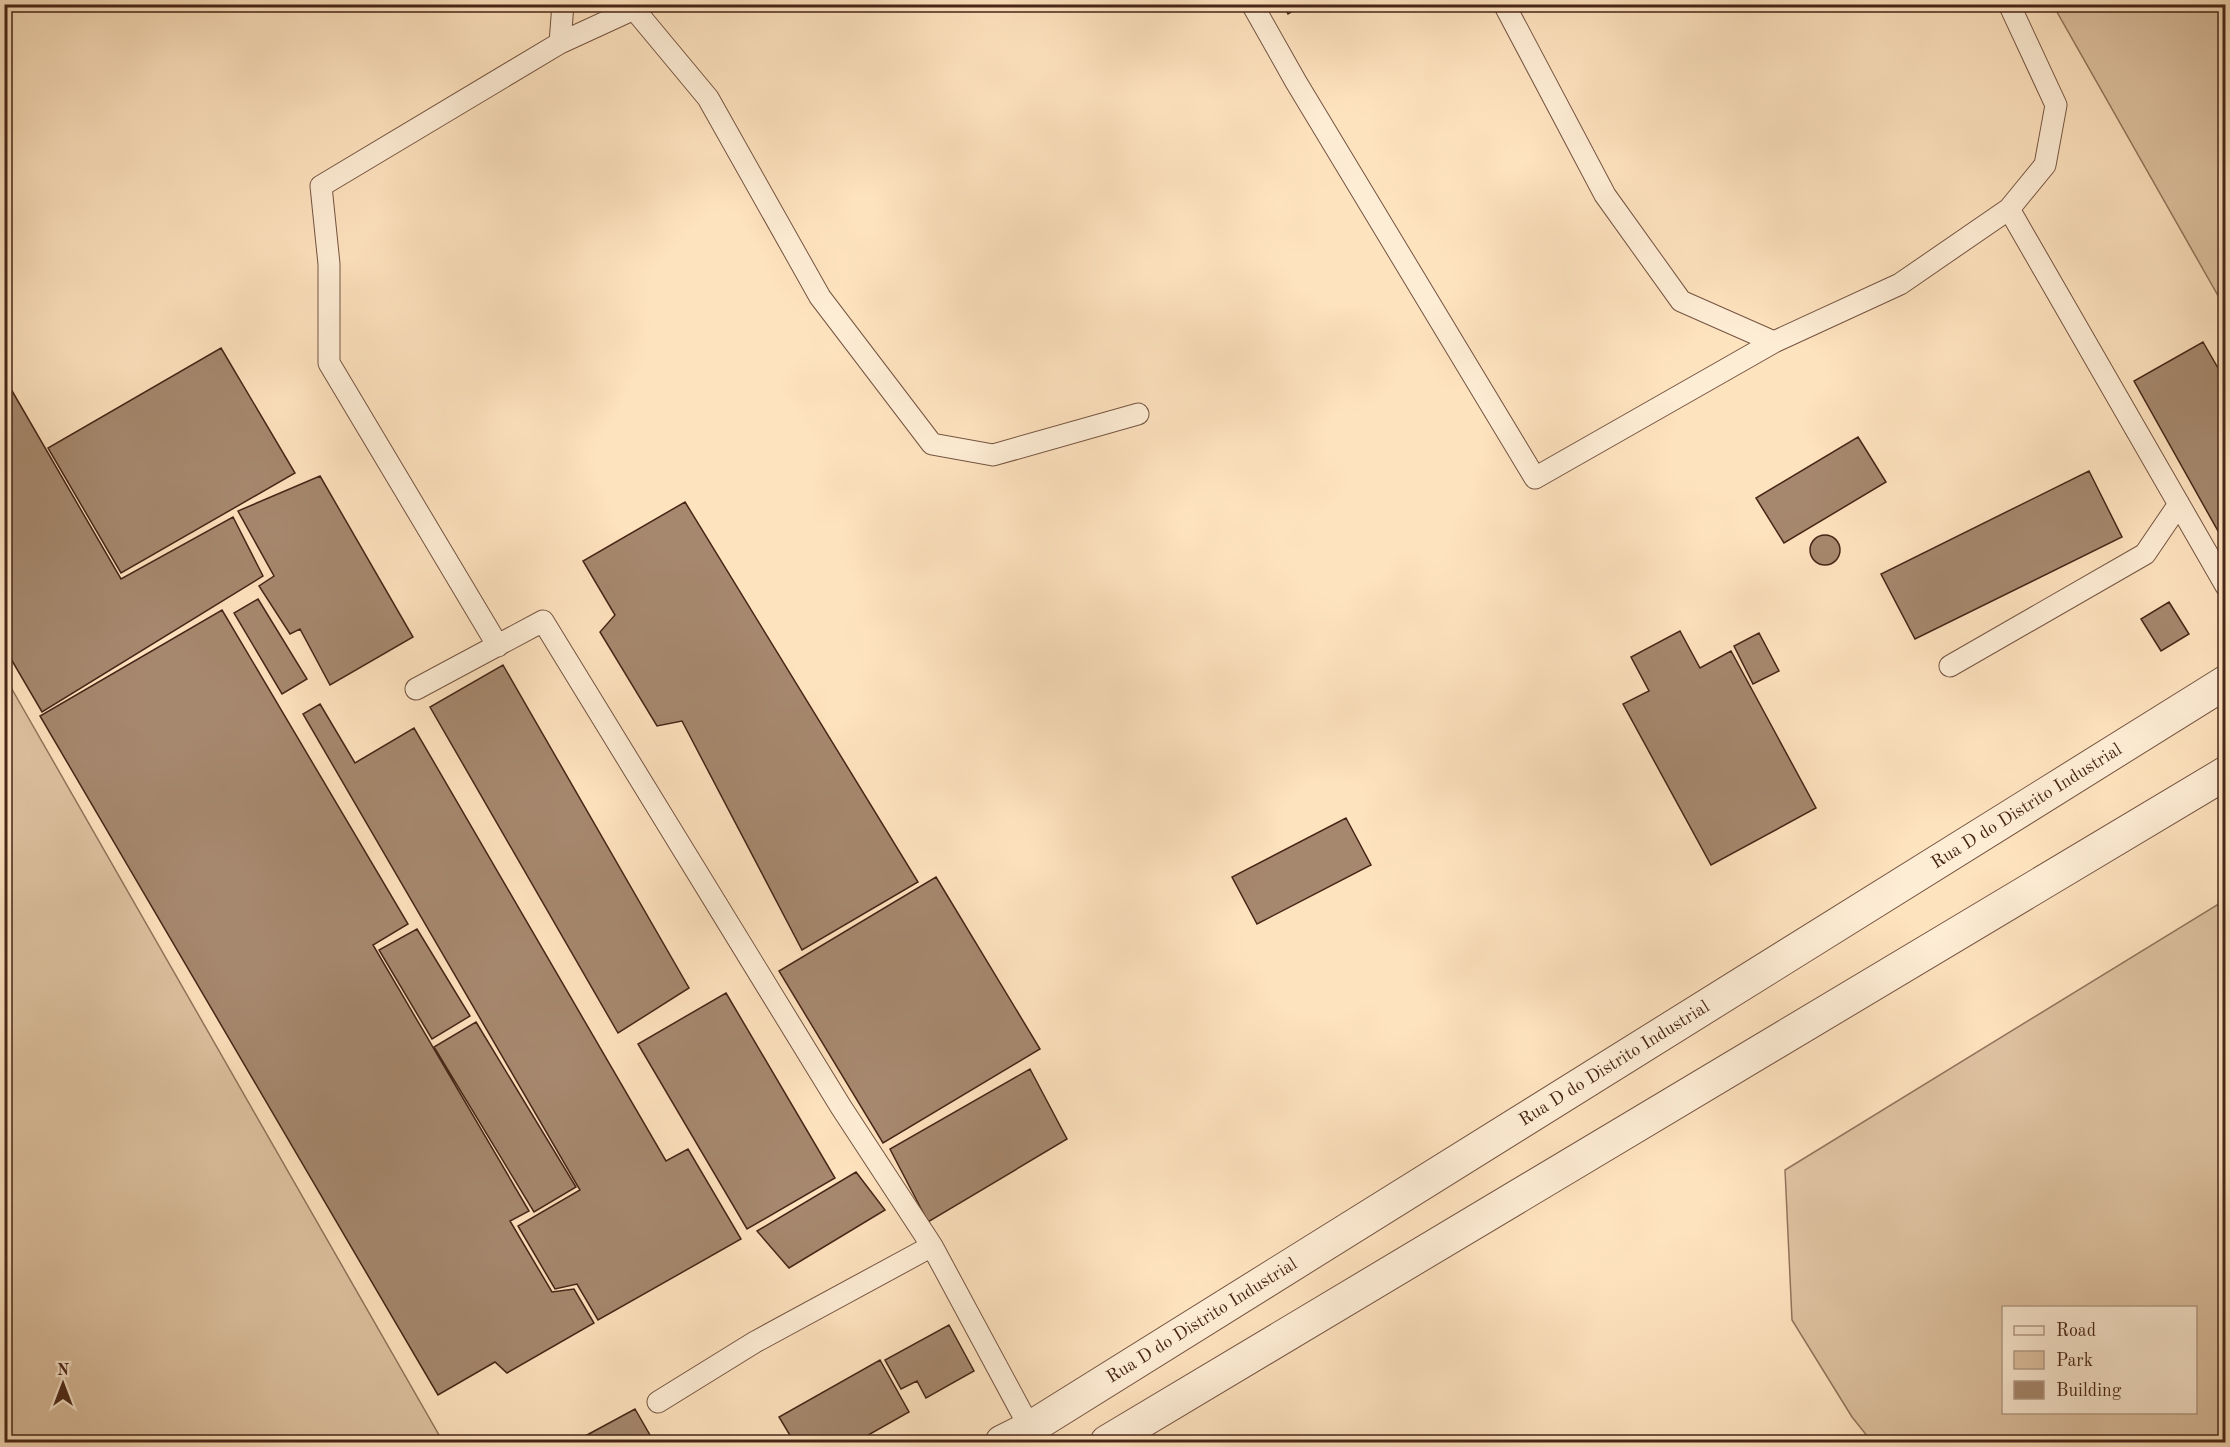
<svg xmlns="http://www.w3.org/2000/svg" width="2230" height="1447" font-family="'Old Standard TT',serif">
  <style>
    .green { fill: #dfc3a2; stroke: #93745c; stroke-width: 1.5; fill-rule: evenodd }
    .building { fill: #a6886e; stroke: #472517; stroke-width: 1.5 }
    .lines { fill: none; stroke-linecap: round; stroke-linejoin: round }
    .service-casing { stroke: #755441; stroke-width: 23 }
    .minor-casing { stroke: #755441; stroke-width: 35 }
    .service { stroke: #feedd5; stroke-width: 21 }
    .minor { stroke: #feedd5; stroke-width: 33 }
    .labels { text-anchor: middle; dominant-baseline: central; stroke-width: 4.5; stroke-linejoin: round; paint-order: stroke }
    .street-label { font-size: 18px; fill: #472517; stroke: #feedd5 }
  </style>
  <rect width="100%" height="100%" fill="#fee3bf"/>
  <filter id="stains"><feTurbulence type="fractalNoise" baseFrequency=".00333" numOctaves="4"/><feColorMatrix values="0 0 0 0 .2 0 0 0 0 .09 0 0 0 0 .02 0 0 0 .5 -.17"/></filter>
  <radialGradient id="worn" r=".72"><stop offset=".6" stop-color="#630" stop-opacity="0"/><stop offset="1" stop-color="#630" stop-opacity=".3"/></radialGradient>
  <path class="green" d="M2053 5H2225V308Z
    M5 677 443 1442H5Z
    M2225 900V1442H1872L1852 1417 1792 1320 1785 1170ZM2004 1308H2196V1412H2004Z"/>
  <path class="building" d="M1283 4H1304L1288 14Z
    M2203 342 2226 382V527L2218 531 2134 381Z
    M221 348 295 473 121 573 48 448Z
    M4 377 121 579 233 517 263 576 42 712 4 647Z
    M1858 437 1886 482 1784 543 1756 498Z
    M2089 471 2122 537 1915 639 1881 574Z
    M320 476 413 637 330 685 300 629 290 634 259 586 274 576 238 511Z
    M685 502 918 882 802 950 682 721 657 726 600 632 615 615 583 561Z
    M1810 550a15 15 0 1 1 30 0a15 15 0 1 1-30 0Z
    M258 599 307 679 282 694 234 613Z
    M2169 602 2189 634 2161 651 2141 619Z
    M222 610 408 924 373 945 529 1211 510 1221 552 1292 574 1289 594 1323 507 1373 495 1362 438 1395 40 716Z
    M1680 631 1700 668 1731 651 1816 808 1711 865 1623 704 1649 691 1631 657Z
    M1759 633 1779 671 1753 684 1734 646Z
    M503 665 689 988 618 1033 430 707Z
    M320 704 355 763 414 728 666 1161 688 1149 741 1239 598 1320 577 1284 555 1289 518 1226 580 1190 303 714Z
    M1346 818 1371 865 1257 924 1232 877Z
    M936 877 1040 1049 883 1143 779 971Z
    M417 929 470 1016 432 1039 379 950Z
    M726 993 835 1178 747 1229 638 1044Z
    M476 1022 576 1187 534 1212 434 1047Z
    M1030 1069 1067 1139 928 1222 890 1149Z
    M856 1172 885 1210 789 1268 757 1231Z
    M949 1325 974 1371 926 1398 917 1381 901 1389 885 1360Z
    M880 1360 909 1412 856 1442H794L779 1417Z
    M635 1409 654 1442H574Z"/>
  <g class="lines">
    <defs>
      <path id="service" d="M1252 4 1296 82 1535 478 1774 342
        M1504 4 1605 195 1681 301 1774 342 1900 284 2009 209 2226 586
        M2009 4 2056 105 2045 165 2009 209
        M560 43 634 9 708 98 820 297 932 444 993 455 1138 414
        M498 646 329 363V264L321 186 560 43 563 4
        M1950 666 2145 554 2179 504
        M416 689 543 621 841 1107 932 1246
        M658 1402 755 1342 932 1246 1030 1428"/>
      <g id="minor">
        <path id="s1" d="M1002 1442 1030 1428 2226 682"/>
        <path d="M1107 1442 2226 773"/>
      </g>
    </defs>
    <use href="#service" class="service-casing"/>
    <use href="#minor" class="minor-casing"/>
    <use href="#service" class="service"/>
    <use href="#minor" class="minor"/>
  </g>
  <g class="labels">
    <g class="street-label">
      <text stroke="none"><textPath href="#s1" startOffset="1206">Rua D do Distrito Industrial</textPath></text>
      <text stroke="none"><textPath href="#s1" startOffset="720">Rua D do Distrito Industrial</textPath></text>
      <text stroke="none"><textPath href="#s1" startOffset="234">Rua D do Distrito Industrial</textPath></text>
    </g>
  </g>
  <rect width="2230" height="1447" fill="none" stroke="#fee3bf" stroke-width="24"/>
  <rect x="6" y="6" width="2218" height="1435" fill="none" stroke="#472517" stroke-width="3"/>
  <rect x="12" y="12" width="2206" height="1423" fill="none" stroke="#472517" stroke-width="1.5"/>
  <rect x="2002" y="1306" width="195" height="108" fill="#feedd5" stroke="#b59d89" stroke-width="1.5"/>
  <rect x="2014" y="1326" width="30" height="9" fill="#feedd5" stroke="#b59d89" stroke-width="1.5"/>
  <text x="2056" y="1336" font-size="18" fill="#472517">Road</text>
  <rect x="2014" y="1351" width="30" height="18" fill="#dfc3a2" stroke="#b59d89" stroke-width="1.5"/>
  <text x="2056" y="1366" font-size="18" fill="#472517">Park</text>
  <rect x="2014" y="1381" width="30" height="18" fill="#a6886e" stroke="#b59d89" stroke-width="1.5"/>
  <text x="2056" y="1396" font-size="18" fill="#472517">Building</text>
  <g transform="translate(63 1384)" stroke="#feedd5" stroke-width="4.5" paint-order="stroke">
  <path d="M0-4.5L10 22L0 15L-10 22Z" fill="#472517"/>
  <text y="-9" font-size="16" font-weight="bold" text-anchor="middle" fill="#472517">N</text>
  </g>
  <rect width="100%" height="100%" filter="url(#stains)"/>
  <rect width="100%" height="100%" fill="url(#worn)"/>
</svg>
